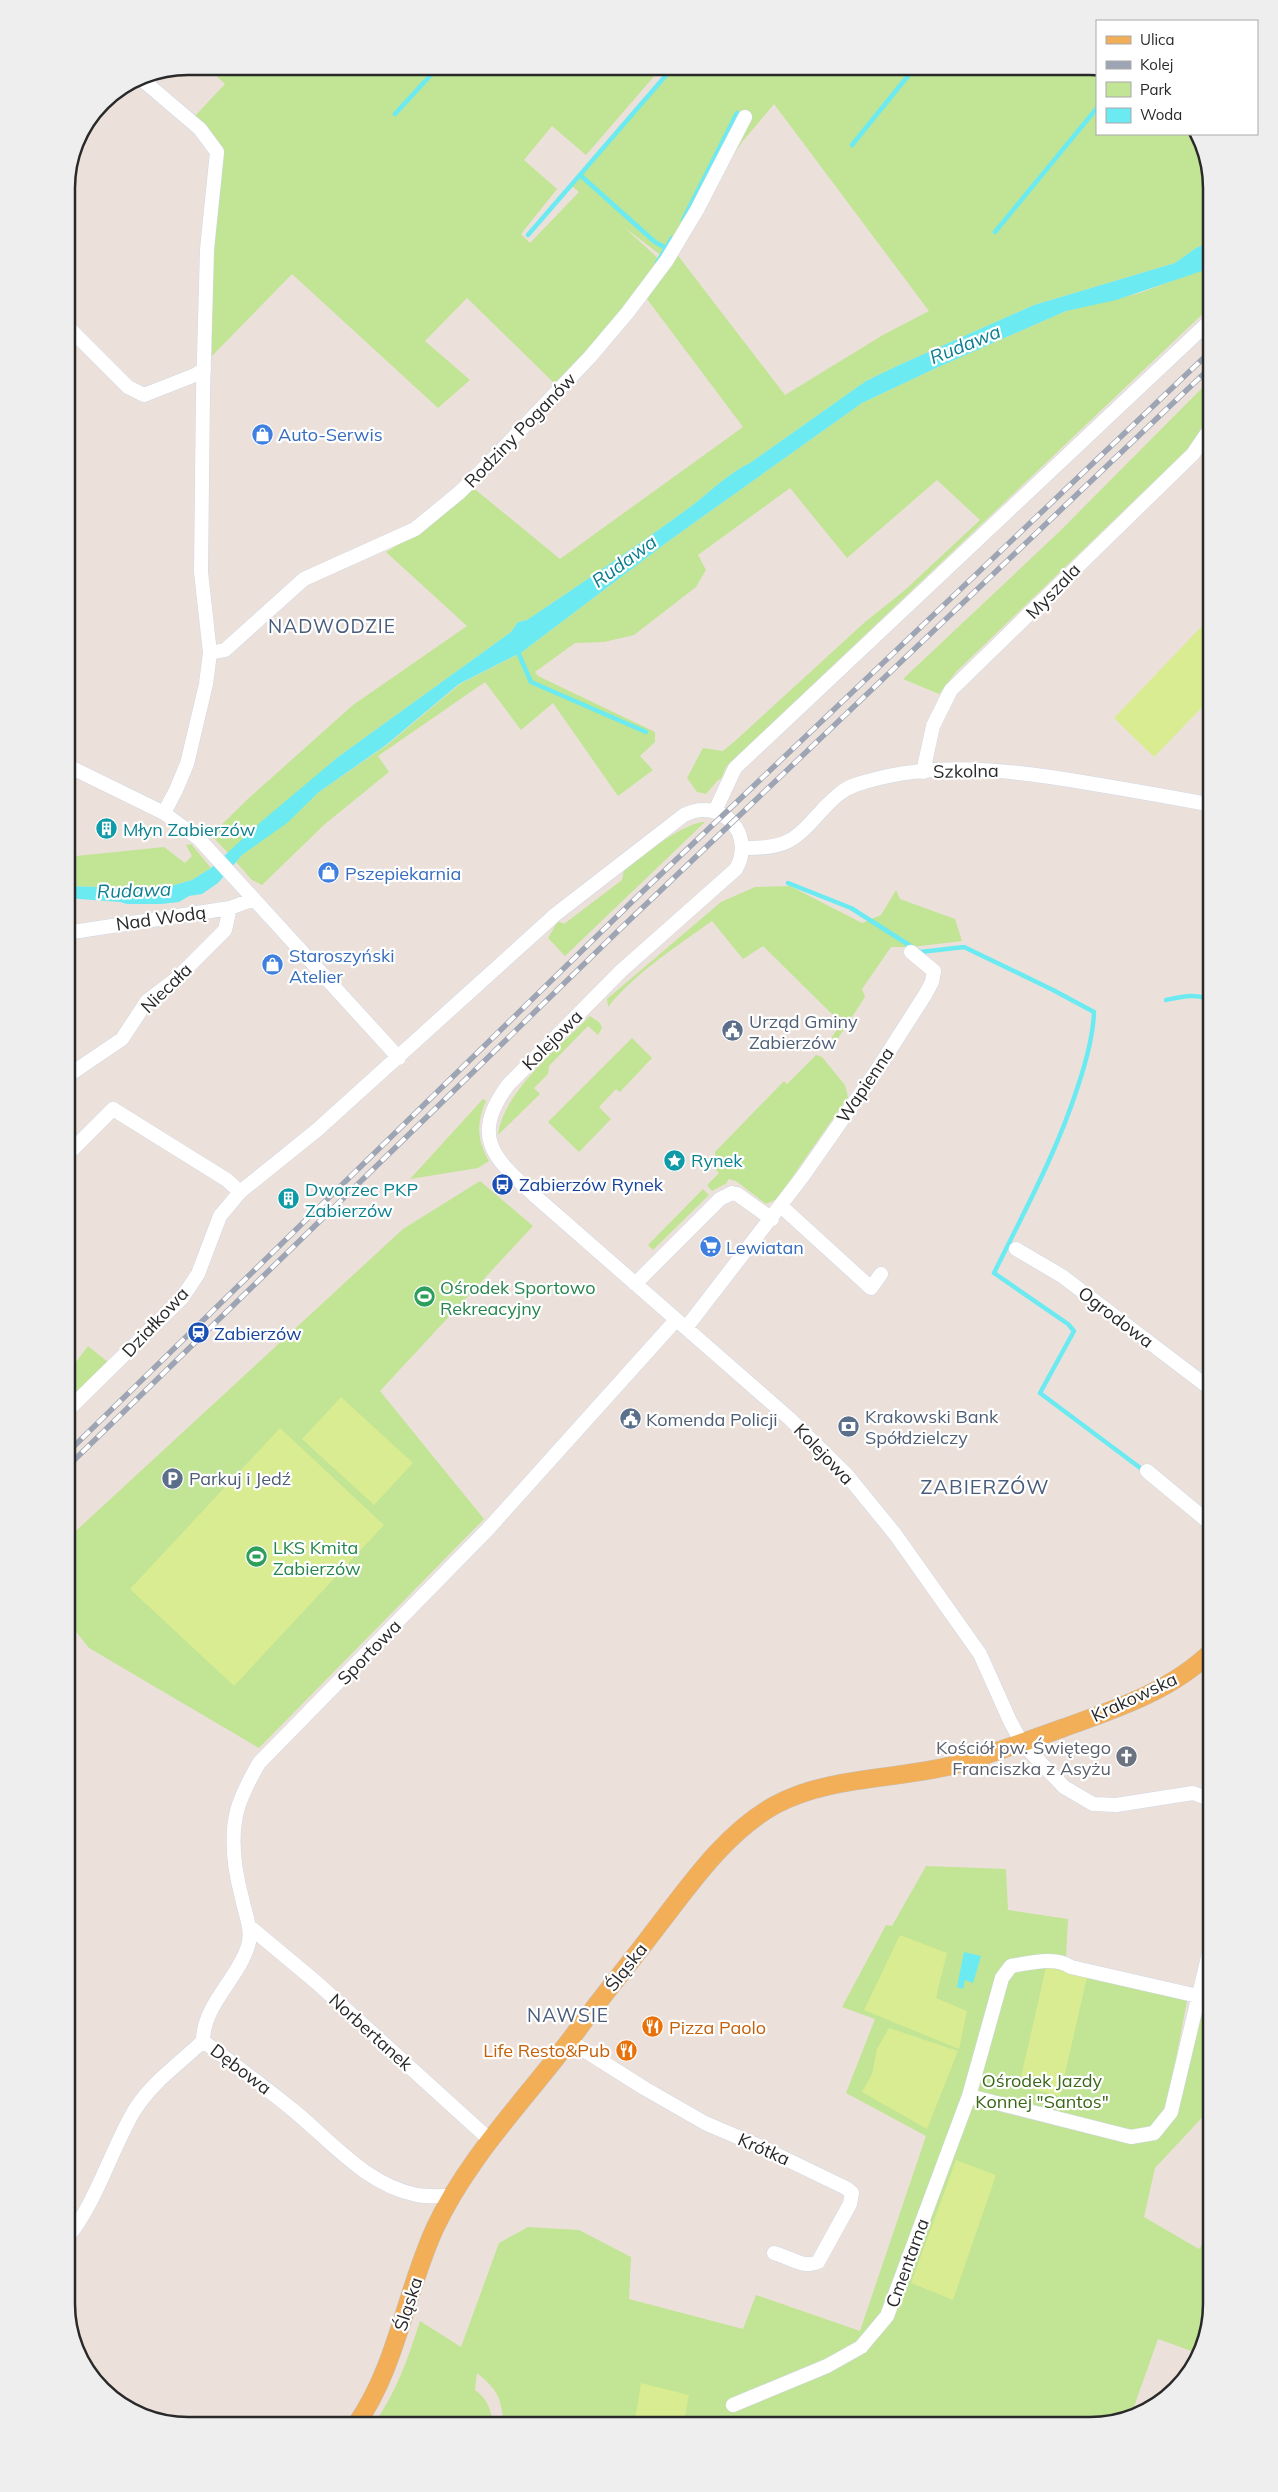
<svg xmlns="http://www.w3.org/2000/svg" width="1278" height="2492" font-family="Mulish,sans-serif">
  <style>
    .green { fill: #c1e495 }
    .pitch { fill: #d9ec91 }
    .water { fill: #6beaf1 }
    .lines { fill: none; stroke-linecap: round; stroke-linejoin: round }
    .stream { stroke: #6beaf1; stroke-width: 4.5 }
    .minor-casing { stroke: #d0d7e3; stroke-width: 15 }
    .major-casing { stroke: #c3c3c3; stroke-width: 19 }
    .minor { stroke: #fff; stroke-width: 14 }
    .major { stroke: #f3ae58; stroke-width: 18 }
    .rail-casing { stroke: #9da5b4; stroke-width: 5.5 }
    .rail { stroke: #fff; stroke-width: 4; stroke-dasharray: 11; stroke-linecap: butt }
    .labels { text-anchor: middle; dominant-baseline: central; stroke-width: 4.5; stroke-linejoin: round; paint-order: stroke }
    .street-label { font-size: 18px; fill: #292929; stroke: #fff }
    .shop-label { font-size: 18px; fill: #366cbe; stroke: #fff; text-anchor: start }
    .culture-label { font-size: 18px; fill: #0d838f; stroke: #fff; text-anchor: start }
    .service-label { font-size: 18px; fill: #4e5e75; stroke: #fff; text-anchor: start }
    .transit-label { font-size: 18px; fill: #164399; stroke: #fff; text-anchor: start }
    .leisure-label { font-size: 18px; fill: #27864d; stroke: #fff; text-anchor: start }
    .worship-label { font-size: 18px; fill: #5b616d; stroke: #fff; text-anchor: end }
    .food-label { font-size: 18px; fill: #c56008; stroke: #fff; text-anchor: start }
    .park-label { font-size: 18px; fill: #3a6718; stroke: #fff }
    .water-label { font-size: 19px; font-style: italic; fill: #0c7d8e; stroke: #fff }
    .neighbourhood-label { font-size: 19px; letter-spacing: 1px; fill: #495c7b; stroke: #fff }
    .quarter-label { font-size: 20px; letter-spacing: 1px; fill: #495c7b; stroke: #fff }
    .rim { fill: none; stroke: #292929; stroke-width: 2.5 }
  </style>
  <rect width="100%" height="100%" fill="#ece1da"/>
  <path class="green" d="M206 66H663L586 155 552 126 524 160 557 189 521 234 530 243 579 192 571 185 676 66 1097 67V134H1197C1215 157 1212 212 1212 241L1196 248 1175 263 1034 305 897 366 866 381 750 463C725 475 705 497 682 513 631 550 579 585 527 620L518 622 511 632 338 757 228 853 211 835 250 797 353 705 467 626 386 552 423 530 471 486 560 559 743 427 647 299 676 253 785 395 883 335 929 311 774 104 742 142 667 260 624 227 661 261 638 296 556 385 467 298 425 341 470 380 438 408 292 274 212 356V250L222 148 192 119 225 84Z
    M1212 266V305L726 767 721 779 718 780 706 794 697 792 687 778 703 748 723 751 735 741 865 622 905 590 980 520 937 480 847 558 790 488 698 555 706 570 696 587 634 635 604 642 575 643 535 672 538 676 655 732V742L640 756 653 770 618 796 553 703 521 730 485 682 378 756 389 772 325 824 262 885 252 880 236 862 242 855 286 823 319 792 387 745 460 684 522 652 670 540 862 403 934 369 1066 311 1140 293Z
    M1212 378V411L1195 442 957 671 939 694 903 679 1059 532Z
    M702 822H705L565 956 548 938 558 921 564 924 622 880 624 870C645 854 677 827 702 822Z
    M191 844 211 868 192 880 160 889 66 886V857L164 847 185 863 192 856 186 845Z
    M790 886 862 923 881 915 896 890 900 899 955 919 962 941 912 947H891L862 989 865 997 833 1046 832 1037 841 1023 763 946 743 959 712 921C676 947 636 972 608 1007L607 999 721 902 755 887Z
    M590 1016 600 1023 602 1028 598 1035 588 1026 549 1066 548 1074 534 1088 540 1094 498 1135C503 1092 560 1046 590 1016Z
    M632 1038 652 1058 620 1092 616 1089 599 1107 611 1119 579 1152 548 1122Z
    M816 1055 822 1057 845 1085 848 1097 777 1199 766 1204 736 1181 728 1179 727 1183 712 1191 707 1185 719 1173 715 1169V1152L784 1081 787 1084Z
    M483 1099 486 1101C476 1123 477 1141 489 1161L478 1168 410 1179Z
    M480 1181 533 1226 380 1391 484 1519 259 1748 89 1648 66 1619V1540L403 1229Z
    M703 1189 709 1195 653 1250 648 1245Z
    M88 1346 108 1362 66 1404V1375Z
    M926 1866 1006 1869 1008 1910 1068 1919 1066 1958 1068 1968 1187 2001 1163 2127 1204 1992 1212 1993V2107L1155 2168 1144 2217 1199 2249 1212 2230V2304L1197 2353 1158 2339 1130 2418 1090 2426H504C501 2398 499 2391 477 2373L475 2390C487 2398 492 2411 493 2426H373C397 2390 407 2362 420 2321L461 2347 499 2243 528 2227 579 2230 631 2257 629 2299 743 2329 756 2295 860 2331 926 2136 846 2093 875 2019 842 2007 886 1925 892 1926Z"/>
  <path class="pitch" d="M1201 627 1212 637V697L1154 757 1114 718Z
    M341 1397 413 1463 374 1505 302 1439Z
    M280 1428 384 1525 234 1686 130 1589Z
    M900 1935 947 1953 936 1998 967 2011 959 2049 864 2010Z
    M1046 1967 1087 1977 1060 2096 1019 2086Z
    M889 2028 958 2051 927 2129 862 2092 872 2074 877 2049Z
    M956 2160 996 2175 953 2300 911 2283Z
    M641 2383 689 2395 683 2426H634Z"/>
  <path class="water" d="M1212 241V266L1202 271 1116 300 1066 311 934 369 862 403 670 540 522 652 459 684 386 745 319 792 287 823 242 855 218 883 202 894 189 896 179 902 161 904H127L120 902 66 898V886L160 889 192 880 211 868 262 821 338 757 511 632 518 622 527 620C579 585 631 550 682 513 705 497 725 475 750 463L866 381 897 366 1034 305 1175 263 1196 248Z
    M964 1952 981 1956 973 1983 965 1980 963 1989 957 1987Z"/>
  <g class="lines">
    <path class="stream" d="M395 114 439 66
      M852 145 916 66
      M580 175 655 242 666 248
      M683 220 737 113
      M995 232 1097 108
      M528 235 674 66
      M657 263 672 238
      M517 650 531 682 646 732
      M788 883 851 908 920 952 964 947 1053 990 1094 1012C1093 1038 1086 1062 1078 1086 1057 1152 1024 1212 994 1273L1068 1324 1074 1331 1040 1393 1143 1470
      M1166 1000C1180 997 1199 992 1212 1002"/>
    <defs>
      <path id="minor" d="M139 77 200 129 217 152 207 249 203 393 201 572 210 653 206 684 187 764 176 790 164 813
        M66 325 128 387 144 395 195 375 204 369
        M210 653 225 650 304 579 415 529 460 492 491 461 590 357 628 312 667 260 697 210 745 117
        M66 765 164 813 199 839 399 1058
        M923 772 933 726 951 690 1193 454 1212 426
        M715 811 735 768 1212 319
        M742 848C789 849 795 840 825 807 834 798 843 789 855 785 931 759 1012 770 1088 783 1130 790 1171 797 1212 805
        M66 933 230 908 254 899
        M66 1077 122 1039 147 1001 177 978 225 930 230 908
        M66 1156 113 1109 227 1180 240 1192
        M781 1206 871 1288 881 1274
        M1016 1249 1062 1276 1212 1390
        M635 1284 720 1199 732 1193 737 1194 772 1219
        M686 1328 803 1176 877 1070 925 995 932 982 934 971 911 952
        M66 1412 182 1298 198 1274 220 1216 240 1192 317 1130 556 914 684 815C721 796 756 834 736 869L621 971 508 1085C469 1138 495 1159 535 1196L790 1419 846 1474 895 1534 980 1654 1010 1721 1022 1743 1064 1787 1093 1804 1116 1805 1193 1793 1212 1800
        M1147 1471 1212 1525
        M250 1927 316 1982 490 2140
        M1198 1996 1071 1967C1055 1956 1030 1963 1011 1966L1002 1978 969 2096 1131 2137 1154 2133 1171 2112 1212 1940
        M568 2040 644 2088 705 2123 761 2147 846 2188 852 2193 850 2204 818 2262C804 2269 789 2257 774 2253
        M203 2041C203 2005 238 1979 248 1946 253 1930 245 1914 242 1898 235 1872 230 1839 237 1811 241 1795 251 1777 259 1763L489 1528 676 1320
        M203 2041C233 2064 264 2086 293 2110 332 2142 365 2184 417 2195 428 2197 440 2196 451 2196
        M66 2239C95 2206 111 2150 134 2111 152 2082 179 2064 203 2041
        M733 2405 827 2366 861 2347 887 2316 969 2096"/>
      <path id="major" d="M355 2426C397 2367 405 2293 435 2228 469 2155 528 2097 576 2032 600 1999 626 1968 651 1935 687 1889 723 1834 775 1805 829 1776 895 1780 954 1765 991 1754 1027 1741 1063 1728 1116 1709 1171 1691 1212 1651"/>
    </defs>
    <use href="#minor" class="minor-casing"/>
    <use href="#major" class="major-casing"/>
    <use href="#minor" class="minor"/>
    <use href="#major" class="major"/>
    <defs>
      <path id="rail" d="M66 1454 639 895 1212 350
        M66 1468 618 931 1212 366"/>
    </defs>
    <use href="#rail" class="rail-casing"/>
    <use href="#rail" class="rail"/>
  </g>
  <defs>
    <symbol id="shop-disc" viewBox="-11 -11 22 22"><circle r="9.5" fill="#3f7fe0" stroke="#fff"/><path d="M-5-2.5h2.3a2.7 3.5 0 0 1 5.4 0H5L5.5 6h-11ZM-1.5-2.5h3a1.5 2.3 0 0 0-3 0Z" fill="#fff"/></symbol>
    <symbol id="building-disc" viewBox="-11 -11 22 22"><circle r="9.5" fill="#0f9aa8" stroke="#fff"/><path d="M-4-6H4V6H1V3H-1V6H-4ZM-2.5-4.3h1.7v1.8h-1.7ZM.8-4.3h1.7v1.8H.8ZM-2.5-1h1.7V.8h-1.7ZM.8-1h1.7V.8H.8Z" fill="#fff"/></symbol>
    <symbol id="civic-disc" viewBox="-11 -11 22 22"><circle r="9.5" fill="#5c6f8a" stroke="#fff"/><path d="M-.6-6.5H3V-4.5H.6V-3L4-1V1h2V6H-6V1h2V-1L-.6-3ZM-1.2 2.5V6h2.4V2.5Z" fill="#fff"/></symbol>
    <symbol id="sight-disc" viewBox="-11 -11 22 22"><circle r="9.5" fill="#0f9aa8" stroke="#fff"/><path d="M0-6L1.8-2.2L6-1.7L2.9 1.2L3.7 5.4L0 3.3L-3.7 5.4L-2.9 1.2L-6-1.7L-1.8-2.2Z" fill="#fff"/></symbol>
    <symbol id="bus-disc" viewBox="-11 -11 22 22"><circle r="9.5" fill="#1a4fb4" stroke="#fff"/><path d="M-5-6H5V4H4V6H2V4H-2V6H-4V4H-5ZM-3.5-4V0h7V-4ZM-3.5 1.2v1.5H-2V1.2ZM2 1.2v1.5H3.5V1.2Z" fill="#fff"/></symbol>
    <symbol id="supermarket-disc" viewBox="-11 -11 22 22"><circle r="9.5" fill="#3f7fe0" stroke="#fff"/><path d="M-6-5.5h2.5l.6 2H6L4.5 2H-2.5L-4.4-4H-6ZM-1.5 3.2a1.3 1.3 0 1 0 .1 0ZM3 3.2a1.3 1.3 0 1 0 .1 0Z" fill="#fff"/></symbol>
    <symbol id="stadium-disc" viewBox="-11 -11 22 22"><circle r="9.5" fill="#2e9e5b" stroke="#fff"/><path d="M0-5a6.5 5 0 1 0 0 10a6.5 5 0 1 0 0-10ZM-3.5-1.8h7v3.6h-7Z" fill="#fff"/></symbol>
    <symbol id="station-disc" viewBox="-11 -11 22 22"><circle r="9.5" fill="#1a4fb4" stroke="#fff"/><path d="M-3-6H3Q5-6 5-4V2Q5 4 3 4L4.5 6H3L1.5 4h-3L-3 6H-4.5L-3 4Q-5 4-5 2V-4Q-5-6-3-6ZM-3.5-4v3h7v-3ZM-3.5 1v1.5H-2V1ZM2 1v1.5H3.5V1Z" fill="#fff"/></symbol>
    <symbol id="bank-disc" viewBox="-11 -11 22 22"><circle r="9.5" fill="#5c6f8a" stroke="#fff"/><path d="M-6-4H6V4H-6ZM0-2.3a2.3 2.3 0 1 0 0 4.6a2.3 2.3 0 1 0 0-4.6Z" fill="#fff"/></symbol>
    <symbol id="parking-disc" viewBox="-11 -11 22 22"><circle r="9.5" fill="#5c6f8a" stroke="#fff"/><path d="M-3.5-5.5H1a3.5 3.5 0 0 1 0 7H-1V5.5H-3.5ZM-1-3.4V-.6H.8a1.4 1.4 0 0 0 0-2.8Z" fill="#fff"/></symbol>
    <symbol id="church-disc" viewBox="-11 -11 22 22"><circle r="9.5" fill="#6b7280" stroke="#fff"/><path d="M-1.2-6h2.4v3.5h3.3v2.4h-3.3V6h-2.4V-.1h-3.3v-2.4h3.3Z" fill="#fff"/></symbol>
    <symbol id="restaurant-disc" viewBox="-11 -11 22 22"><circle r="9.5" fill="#e8710a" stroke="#fff"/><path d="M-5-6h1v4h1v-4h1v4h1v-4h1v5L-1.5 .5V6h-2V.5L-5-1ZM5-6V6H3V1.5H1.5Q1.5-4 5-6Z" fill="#fff"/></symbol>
  </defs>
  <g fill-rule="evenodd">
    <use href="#shop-disc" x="250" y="422" width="25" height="25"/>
    <use href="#building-disc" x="94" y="816" width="25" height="25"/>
    <use href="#shop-disc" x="316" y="860" width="25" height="25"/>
    <use href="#shop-disc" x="260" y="952" width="25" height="25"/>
    <use href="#civic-disc" x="720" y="1018" width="25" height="25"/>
    <use href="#sight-disc" x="662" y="1148" width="25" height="25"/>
    <use href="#bus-disc" x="490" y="1172" width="25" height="25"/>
    <use href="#building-disc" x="276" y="1186" width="25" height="25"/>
    <use href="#supermarket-disc" x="698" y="1234" width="25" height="25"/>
    <use href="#stadium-disc" x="412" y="1284" width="25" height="25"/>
    <use href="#station-disc" x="186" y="1320" width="25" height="25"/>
    <use href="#civic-disc" x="618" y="1406" width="25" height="25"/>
    <use href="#bank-disc" x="836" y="1414" width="25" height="25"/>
    <use href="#parking-disc" x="160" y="1466" width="25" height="25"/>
    <use href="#stadium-disc" x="244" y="1544" width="25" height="25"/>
    <use href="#church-disc" x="1114" y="1744" width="25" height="25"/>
    <use href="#restaurant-disc" x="640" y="2014" width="25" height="25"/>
    <use href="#restaurant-disc" x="614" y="2038" width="25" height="25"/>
  </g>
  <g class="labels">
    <g class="street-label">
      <text transform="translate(520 430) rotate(-46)">Rodziny Poganów</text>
      <text transform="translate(1053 591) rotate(-46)">Myszala</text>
      <text transform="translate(966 771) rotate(-1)">Szkolna</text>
      <text transform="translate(161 918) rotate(-8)">Nad Wodą</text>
      <text transform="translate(166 988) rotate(-44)">Niecała</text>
      <text transform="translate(552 1040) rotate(-45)">Kolejowa</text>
      <text transform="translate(865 1085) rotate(-56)">Wapienna</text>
      <text transform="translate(1116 1317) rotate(37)">Ogrodowa</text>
      <text transform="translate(155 1322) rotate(-47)">Działkowa</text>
      <text transform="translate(824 1454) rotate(46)">Kolejowa</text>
      <text transform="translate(369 1652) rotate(-46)">Sportowa</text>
      <text transform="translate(1134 1697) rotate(-25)">Krakowska</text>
      <text transform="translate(626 1967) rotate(-52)">Śląska</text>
      <text transform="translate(371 2032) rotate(42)">Norbertanek</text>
      <text transform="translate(241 2069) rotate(37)">Dębowa</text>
      <text transform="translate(764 2149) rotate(24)">Krótka</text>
      <text transform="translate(907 2263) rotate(-70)">Cmentarna</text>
      <text transform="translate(408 2304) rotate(-72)">Śląska</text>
    </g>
    <g class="shop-label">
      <text x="278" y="434">Auto-Serwis</text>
      <text x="345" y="873">Pszepiekarnia</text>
      <text x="289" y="955">Staroszyński<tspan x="289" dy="21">Atelier</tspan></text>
      <text x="726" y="1247">Lewiatan</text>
    </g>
    <g class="culture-label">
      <text x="123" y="829">Młyn Zabierzów</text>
      <text x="691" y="1160">Rynek</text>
      <text x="305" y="1189">Dworzec PKP<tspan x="305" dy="21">Zabierzów</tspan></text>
    </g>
    <g class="service-label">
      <text x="749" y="1021">Urząd Gminy<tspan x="749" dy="21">Zabierzów</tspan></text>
      <text x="865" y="1416">Krakowski Bank<tspan x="865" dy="21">Spółdzielczy</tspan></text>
      <text x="646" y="1419">Komenda Policji</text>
      <text x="189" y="1478">Parkuj i Jedź</text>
    </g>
    <g class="transit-label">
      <text x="519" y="1184">Zabierzów Rynek</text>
      <text x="214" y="1333">Zabierzów</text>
    </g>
    <g class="leisure-label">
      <text x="440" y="1287">Ośrodek Sportowo<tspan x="440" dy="21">Rekreacyjny</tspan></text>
      <text x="273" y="1547">LKS Kmita<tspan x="273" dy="21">Zabierzów</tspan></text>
    </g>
    <g class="worship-label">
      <text x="1111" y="1747">Kościół pw. Świętego<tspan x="1111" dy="21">Franciszka z Asyżu</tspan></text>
    </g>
    <g class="food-label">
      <text x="669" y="2027">Pizza Paolo</text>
      <text x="610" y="2050" text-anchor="end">Life Resto&amp;Pub</text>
    </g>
    <g class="park-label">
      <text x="1042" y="2080">Ośrodek Jazdy<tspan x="1042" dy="21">Konnej "Santos"</tspan></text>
    </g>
    <g class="water-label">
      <text transform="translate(965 344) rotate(-22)">Rudawa</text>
      <text transform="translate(624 561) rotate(-36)">Rudawa</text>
      <text transform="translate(134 890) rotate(-2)">Rudawa</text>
    </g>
    <g class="neighbourhood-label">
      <text x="332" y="626">NADWODZIE</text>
      <text x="568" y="2015">NAWSIE</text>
    </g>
    <g class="quarter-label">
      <text x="985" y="1486">ZABIERZÓW</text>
    </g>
  </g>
  <path d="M0 0H1278V2492H0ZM188 75H1090A113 113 0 0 1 1203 188V2304A113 113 0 0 1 1090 2417H188A113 113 0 0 1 75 2304V188A113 113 0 0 1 188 75Z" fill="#eee" fill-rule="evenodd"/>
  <path class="rim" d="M188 75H1090A113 113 0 0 1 1203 188V2304A113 113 0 0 1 1090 2417H188A113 113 0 0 1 75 2304V188A113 113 0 0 1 188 75Z"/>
  <rect x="1096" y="20" width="162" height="115" fill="#ffffff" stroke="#a9a9a9"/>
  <rect x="1106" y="36" width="25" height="8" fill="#f3ae58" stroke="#a9a9a9"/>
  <text x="1140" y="45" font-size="15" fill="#292929">Ulica</text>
  <rect x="1106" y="61" width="25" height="8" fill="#9da5b4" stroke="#a9a9a9"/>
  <text x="1140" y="70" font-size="15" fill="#292929">Kolej</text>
  <rect x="1106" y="82" width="25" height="15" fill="#c1e495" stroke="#a9a9a9"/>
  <text x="1140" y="95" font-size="15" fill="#292929">Park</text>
  <rect x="1106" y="108" width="25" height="15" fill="#6beaf1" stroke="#a9a9a9"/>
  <text x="1140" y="120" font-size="15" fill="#292929">Woda</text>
</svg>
